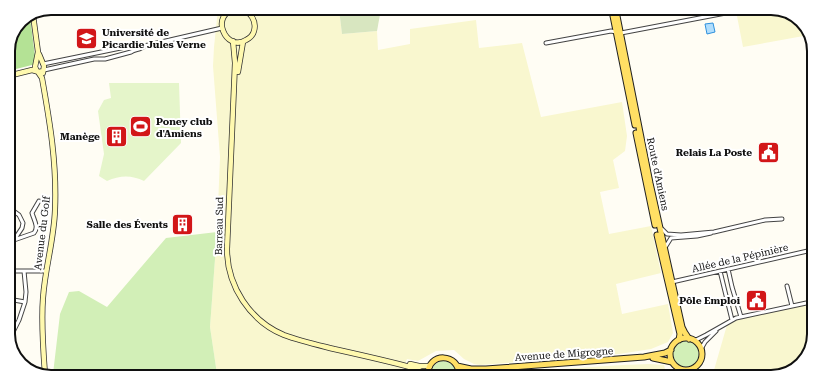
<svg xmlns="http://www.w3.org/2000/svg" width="822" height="385" font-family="'Roboto Serif',serif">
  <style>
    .farmland { fill: #f9f7cf }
    .green { fill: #d2efb7 }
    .forest { fill: #b4e295 }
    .cemetery { fill: #d8e6c0 }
    .pitch { fill: #e5f5ca }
    .water { fill: #b1defd; stroke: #2f91dd }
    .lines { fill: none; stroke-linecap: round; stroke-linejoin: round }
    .street-casing { stroke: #434343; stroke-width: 5 }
    .secondary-casing { stroke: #323232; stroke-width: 6 }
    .primary-casing { stroke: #212121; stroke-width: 7 }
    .street { stroke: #fff; stroke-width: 3 }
    .secondary { stroke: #fff9af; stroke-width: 4.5 }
    .primary { stroke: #ffdf64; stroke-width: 5 }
    .labels { text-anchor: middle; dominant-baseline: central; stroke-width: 4; stroke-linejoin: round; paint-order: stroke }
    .poi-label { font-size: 10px; font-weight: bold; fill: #101010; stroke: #fff; text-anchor: end }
    .street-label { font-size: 10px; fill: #101010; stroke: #fff }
    .rim { fill: none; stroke: #101010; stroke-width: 2 }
  </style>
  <rect width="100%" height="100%" fill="#fffdf4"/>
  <path class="farmland" d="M218 9H339L342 34 377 31 378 50 410 44V29L476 20 479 48 522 43 541 117 622 102 627 136 625 151 613 160 619 188 600 192 609 234 651 226 661 273 616 284 622 314 668 304 673 333 668 342 651 349 619 354 480 365 474 364 464 359 454 350 436 351 418 361 407 359 401 374 407 375 217 374 210 327 217 232 220 157 213 66 214 47Z
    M736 11H788L807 27 809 35 743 47Z
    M811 303V351L795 370 772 377H715L714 370 727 325 737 319Z
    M649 364 664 365 667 377 490 376 500 373 623 365Z"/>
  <path class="green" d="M217 232 210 327 217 374H53L60 314 69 292 79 291 107 307 166 238Z
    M673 354a13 13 0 1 1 26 0a13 13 0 1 1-26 0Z
    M441 361C452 361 455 366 457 376L431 375C431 368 434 364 441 361Z"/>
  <path class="forest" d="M30 17 36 64 8 71V48L21 20Z"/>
  <path class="cemetery" d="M339 9H381L377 31 342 34Z"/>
  <path class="pitch" d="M109 83H179L181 143 144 181C132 175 120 175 107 181L99 176 104 154 98 111 104 100 111 98Z"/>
  <path class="water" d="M713 23 715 32 707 34 705 24Z"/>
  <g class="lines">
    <defs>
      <path id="street" d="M546 43 611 31 621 33 731 12
        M43 64 140 44 144 46
        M44 70 94 59H105L131 52C135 49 141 50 144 46L222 28
        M8 207 19 215 23 223 22 228 14 240 8 260
        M662 229 667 234 681 235 714 232 765 220 782 219
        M14 240 34 233C39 227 34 220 32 213L39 201
        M666 246 671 238 697 236 711 233
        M728 269 732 287 741 317
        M8 271H46
        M720 271 732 320
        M672 282 812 250
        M787 286 792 306
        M8 299 25 302
        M692 340H696L706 335 736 318 811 302
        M10 343V338L19 320 25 302 26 292 24 271
        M701 349 705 342 716 331
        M16 357 20 358 22 365"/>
      <path id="secondary" d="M237 9C208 13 226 53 246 40 250 38 253 35 254 31 257 21 250 11 241 9
        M33 15 38 52 35 67 37 71
        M233 41 235 63 227 249C227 286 250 321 284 335 300 341 318 345 334 349 361 355 388 361 414 368L428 374
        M39 54 44 66 43 73
        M38 72 42 78C50 123 57 164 55 210 54 240 45 268 43 298 41 323 43 348 45 374
        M238 72 243 42
        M8 76 32 70 39 72 43 71
        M410 364 419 366H430"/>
      <path id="primary" d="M612 11 635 125
        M616 11 650 183 682 327 685 333 689 339
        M636 133 655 225
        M657 235 680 334 679 340
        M670 354a16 16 0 1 1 32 0a16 16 0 1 1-32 0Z
        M653 358 672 362
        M457 366 471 369H486L644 357 665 353 671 350
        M682 370 688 377
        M428 375C427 352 460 352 459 376
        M466 376 483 370
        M693 377 694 368"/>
    </defs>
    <use href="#street" class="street-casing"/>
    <use href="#secondary" class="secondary-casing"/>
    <use href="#primary" class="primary-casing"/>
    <use href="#street" class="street"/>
    <use href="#secondary" class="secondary"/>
    <use href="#primary" class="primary"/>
  </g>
  <defs>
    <symbol id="university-square" viewBox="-11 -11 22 22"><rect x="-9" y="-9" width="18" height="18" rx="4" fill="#d21618" stroke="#fff"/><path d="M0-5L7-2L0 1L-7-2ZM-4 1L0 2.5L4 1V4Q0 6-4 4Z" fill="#fff"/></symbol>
    <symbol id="stadium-square" viewBox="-11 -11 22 22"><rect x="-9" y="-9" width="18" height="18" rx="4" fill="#d21618" stroke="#fff"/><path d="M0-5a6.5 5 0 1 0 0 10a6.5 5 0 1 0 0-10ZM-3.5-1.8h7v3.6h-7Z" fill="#fff"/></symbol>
    <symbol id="building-square" viewBox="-11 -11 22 22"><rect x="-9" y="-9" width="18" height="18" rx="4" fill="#d21618" stroke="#fff"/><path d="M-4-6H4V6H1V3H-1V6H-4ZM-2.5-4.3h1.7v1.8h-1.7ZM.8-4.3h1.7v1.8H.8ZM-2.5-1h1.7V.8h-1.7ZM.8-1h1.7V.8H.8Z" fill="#fff"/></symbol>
    <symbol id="civic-square" viewBox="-11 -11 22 22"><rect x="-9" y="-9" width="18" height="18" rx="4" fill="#d21618" stroke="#fff"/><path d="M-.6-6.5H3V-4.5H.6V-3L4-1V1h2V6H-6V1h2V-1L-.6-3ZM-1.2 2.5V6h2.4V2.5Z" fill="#fff"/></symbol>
  </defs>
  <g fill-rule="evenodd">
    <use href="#university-square" x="74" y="26" width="25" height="25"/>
    <use href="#stadium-square" x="128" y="114" width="25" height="25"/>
    <use href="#building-square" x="104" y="124" width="25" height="25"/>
    <use href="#civic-square" x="756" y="140" width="25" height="25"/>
    <use href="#building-square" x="170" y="212" width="25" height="25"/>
    <use href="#civic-square" x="744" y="288" width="25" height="25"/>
  </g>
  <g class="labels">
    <g class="poi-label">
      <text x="102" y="32" text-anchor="start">Université de<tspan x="102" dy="12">Picardie Jules Verne</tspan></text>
      <text x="156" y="121" text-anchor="start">Poney club<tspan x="156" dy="12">d'Amiens</tspan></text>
      <text x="100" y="136">Manège</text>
      <text x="752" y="152">Relais La Poste</text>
      <text x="168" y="224">Salle des Évents</text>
      <text x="740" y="300">Pôle Emploi</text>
    </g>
    <g class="street-label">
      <text transform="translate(658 174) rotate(78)">Route d'Amiens</text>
      <text transform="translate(219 226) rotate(-89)">Barreau Sud</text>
      <text transform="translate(42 233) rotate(-83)">Avenue du Golf</text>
      <text transform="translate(740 258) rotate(-13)">Allée de la Pépinière</text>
      <text transform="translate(564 354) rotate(-4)">Avenue de Migrogne</text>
    </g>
  </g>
  <path d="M0 0H822V385H0ZM51 15H771A36 36 0 0 1 807 51V334A36 36 0 0 1 771 370H51A36 36 0 0 1 15 334V51A36 36 0 0 1 51 15Z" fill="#fff" fill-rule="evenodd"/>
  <path class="rim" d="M51 15H771A36 36 0 0 1 807 51V334A36 36 0 0 1 771 370H51A36 36 0 0 1 15 334V51A36 36 0 0 1 51 15Z"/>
</svg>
